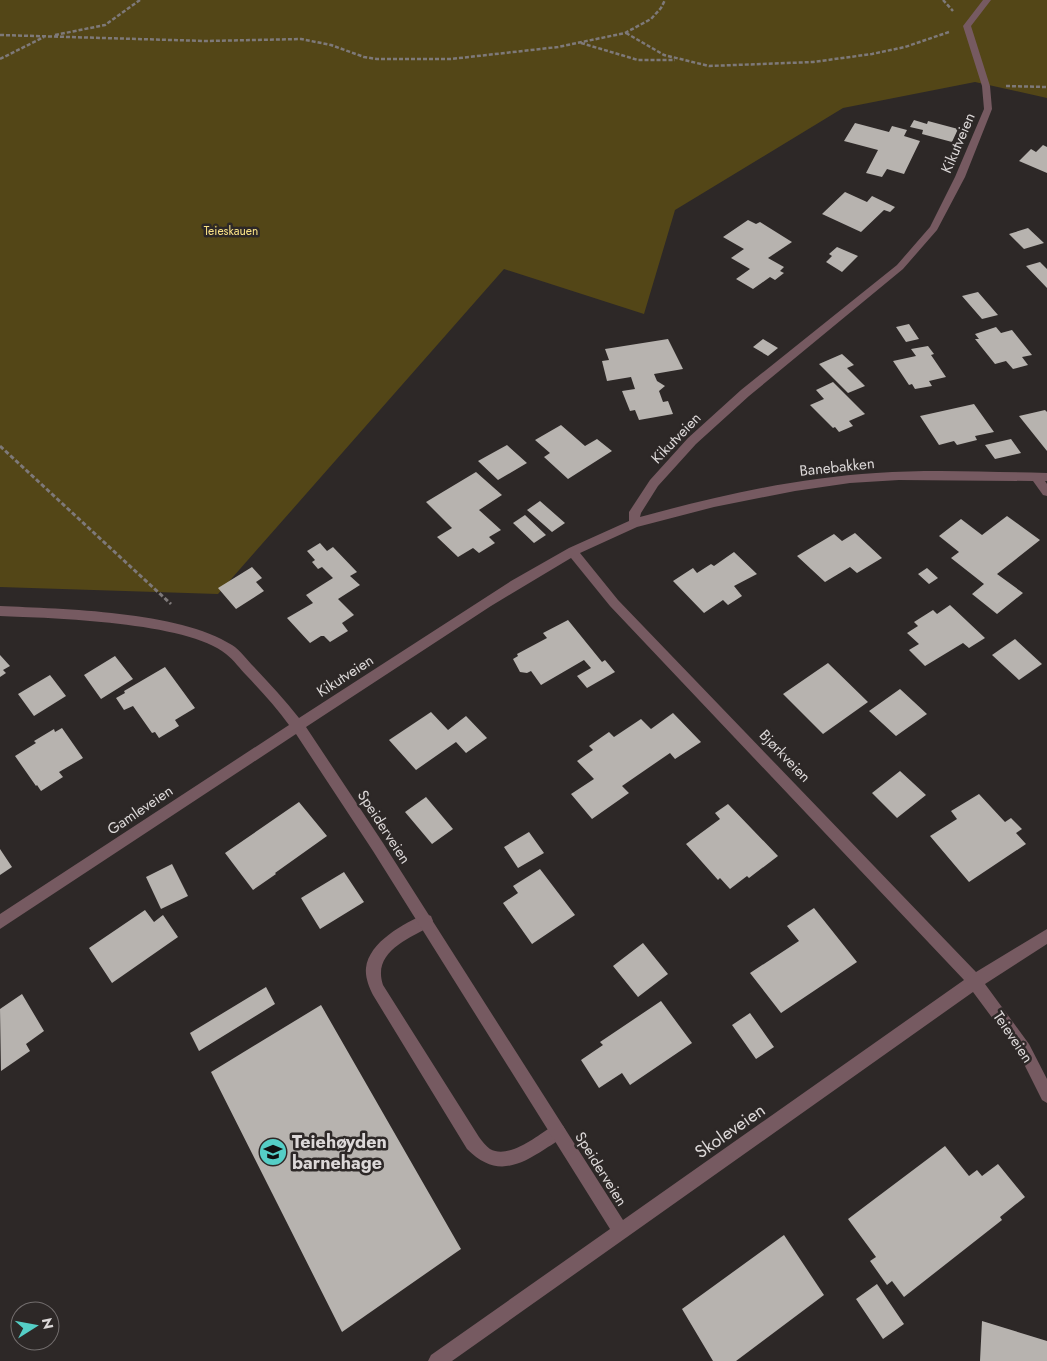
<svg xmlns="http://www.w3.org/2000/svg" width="1047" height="1361" font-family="Jost,sans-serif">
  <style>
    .green { fill: #534617 }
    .building { fill: #b7b3af }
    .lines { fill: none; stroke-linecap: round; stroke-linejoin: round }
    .path-far1 { stroke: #7e7979; stroke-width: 2.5; stroke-dasharray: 4 2; stroke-linecap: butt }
    .path { stroke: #7e7979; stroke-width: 3; stroke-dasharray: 4.5 2.5; stroke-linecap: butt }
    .service { fill: #765a61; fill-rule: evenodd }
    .minor { fill: #765a61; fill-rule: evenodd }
    .labels { text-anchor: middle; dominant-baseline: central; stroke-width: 5; stroke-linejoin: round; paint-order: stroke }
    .far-park-label { font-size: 12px; fill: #fae285; stroke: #2d2827 }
    .street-label { font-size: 15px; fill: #dcd8d8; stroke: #2d2827 }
    .near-street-label { font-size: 18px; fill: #dcd8d8; stroke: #2d2827 }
    .near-poi-label { font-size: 18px; font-weight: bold; fill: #dcd8d8; stroke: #2d2827; text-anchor: start }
  </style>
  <rect width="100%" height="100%" fill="#2d2827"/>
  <path class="green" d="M0 0H1047V98L975 82 843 108 675 210 644 314 504 269 218 594 0 587Z"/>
  <path class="building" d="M914 120 927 124 928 121 958 129 952 142 922 134 923 130 910 127Z
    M855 123 889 132 892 126 907 130 904 136 920 141 904 174 887 169 882 177 866 173 878 150 844 141Z
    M1043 145 1047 147V173L1019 161 1031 149 1036 152Z
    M845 192 867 202 872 196 895 207 890 212 884 210 861 232 822 214Z
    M748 220 756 224 760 222 792 242 768 258 784 267 780 271 784 273 775 280 770 277 753 289 736 279 750 269 731 258 744 249 723 237Z
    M1028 228 1044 243 1024 249 1009 234Z
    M837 247 858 256 842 272 826 262 832 256 829 254Z
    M1040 262 1047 269V288L1026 266Z
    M978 292 998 315 982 319 962 296Z
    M909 324 919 339 906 342 896 327Z
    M996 327 1001 333 1012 330 1032 355 1022 357 1028 365 1013 369 1006 361 995 364 975 339H979L975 334Z
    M668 339 683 369 654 374 657 381 665 386 659 391 663 402 668 401 673 414 639 420 635 410 630 411 622 391 635 389 631 377 607 381 602 361 609 360 605 349Z
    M763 339 778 348 768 356 753 347Z
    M928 346 934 354 931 355 946 377 929 381 932 386 915 389 912 384 909 385 893 361 916 356 911 349Z
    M842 354 854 365 847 368 865 386 848 393 819 364Z
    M833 382 865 414 849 421 853 426 839 432 835 427 833 428 810 405 824 399 816 390Z
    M974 404 994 432 975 436 977 440 957 445 954 441 939 445 920 416Z
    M1045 410 1047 412V451L1019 416Z
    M561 425 585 446 597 439 612 451 568 479 544 457 550 453 535 440Z
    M1011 439 1021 453 995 459 985 445Z
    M507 445 527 463 498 480 478 461Z
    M476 472 502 495 479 510 501 530 489 537 495 543 479 553 473 548 458 557 437 537 452 528 426 502Z
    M540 501 565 523 552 532 527 510Z
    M525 515 546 535 534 543 513 523Z
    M1007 516 1040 540 997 574 1023 593 997 614 972 594 984 584 951 558 959 552 939 536 961 519 982 535Z
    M855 533 882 558 857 573 850 567 825 582 797 556 834 534 842 541Z
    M320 543 327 551 333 547 357 572 350 576 360 585 338 599 354 615 342 623 348 631 330 642 324 636H321L310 643 287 618 313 603 306 595 333 578 322 567 318 569 312 562 315 560 307 551Z
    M734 552 757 574 734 586 742 596 728 605 723 600 704 613 673 581 693 568 697 573 711 564 714 566Z
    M252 567 262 578 256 582 264 591 236 609 218 588Z
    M927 568 938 578 929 584 918 574Z
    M950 605 985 638 969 648 963 643 925 666 909 650 919 644 907 633 918 626 914 622 933 610 937 614Z
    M568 620 602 662 605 660 615 672 587 688 577 676 591 668 584 660 541 685 531 671 527 673 520 672 513 659 518 656 517 654 547 638 543 633Z
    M1015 639 1042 664 1019 680 992 655Z
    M0 655 10 666 3 670 6 673 0 677Z
    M115 656 133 679 101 699 84 675Z
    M828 663 868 702 823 734 783 694Z
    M165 667 195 708 175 720 179 726 159 738 155 732 152 733 133 706 124 710 116 698 125 693 124 691Z
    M50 675 66 696 34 716 18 694Z
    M900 689 927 714 896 736 869 711Z
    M431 712 448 730 466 716 487 738 466 753 456 742 416 770 389 740Z
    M673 713 701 742 675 759 670 753 622 786 629 793 592 819 571 794 594 779 577 761 593 750 589 746 609 732 614 737 641 719 651 729Z
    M62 728 83 758 59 772 63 777 41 791 37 785 36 786 15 756 36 743 34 741 54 729 55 732Z
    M900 771 926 795 897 818 872 793Z
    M979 794 1005 822 1011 818 1022 829 1016 833 1026 844 969 882 930 836 957 819 951 811Z
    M426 797 453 829 432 844 405 812Z
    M299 802 327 836 275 873 276 874 253 890 225 853Z
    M728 804 778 856 749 878 747 876 730 889 720 878 718 880 686 844 720 819 715 813Z
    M529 832 544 853 518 868 504 847Z
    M0 849 12 867 0 875Z
    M172 864 188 896 161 909 146 877Z
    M540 869 575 915 532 944 503 903 518 893 513 886Z
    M344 872 364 902 320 929 301 898Z
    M814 908 857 962 781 1013 750 973 799 941 787 926Z
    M145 910 154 922 163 915 178 937 112 983 89 948Z
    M643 943 668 974 638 997 613 966Z
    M266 987 275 1004 199 1051 190 1033Z
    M22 994 44 1031 26 1044 30 1051 1 1071 0 1009Z
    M661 1001 692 1043 630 1085 622 1073 599 1088 581 1060 603 1045 600 1042Z
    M321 1005 461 1249 342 1332 211 1072Z
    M750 1013 774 1047 756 1059 732 1025Z
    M945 1146 969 1176 977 1170 982 1176 998 1164 1025 1197 1000 1217 1002 1220 904 1297 892 1281 887 1285 870 1261 876 1257 848 1219Z
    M784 1235 824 1295 736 1361H713L682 1309Z
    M877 1284 904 1324 883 1339 856 1299Z
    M982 1321 1047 1341V1361H980Z"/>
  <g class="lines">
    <path class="path-far1" d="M943 0 953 11
      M626 33 664 55 709 66 813 62 872 54 905 47 949 32
      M0 35 206 41 301 39 331 45 364 57 377 59H451L558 47 625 33 651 19 661 8 665 0
      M55 35 105 25 140 0
      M581 43 638 60H675
      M0 59 44 37
      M1006 86 1047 87"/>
    <path class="path" d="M0 446 171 604"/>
    <path class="service" d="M426 914 431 916 433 921 431 926C408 939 372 952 383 985L479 1137C482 1141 486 1146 490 1149 509 1160 538 1135 553 1126L558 1123 563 1126 566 1131C562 1139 553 1144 545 1149 516 1168 494 1176 467 1149L373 995C369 987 365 977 366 968 369 942 404 923 426 914Z"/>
    <path class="minor" d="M983 0H991L971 26 990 86 992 109 965 177 937 230 903 269 749 396 696 444 658 486 641 513 640 517C717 496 796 478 876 473 933 469 990 472 1047 473V481H1045L1047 484V496L1043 495 1033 481 899 480 850 483 795 491 714 507 637 527 580 553 618 600 976 972 1047 929V944L985 984 1029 1044 1047 1079V1103L1042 1100 1019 1054 973 992 452 1361H428L431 1355 610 1229 373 851 296 734 0 929V914L289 725C276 707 262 692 247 676 240 669 234 660 226 654 188 622 52 618 0 616V606C63 609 179 611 232 645 240 650 247 660 254 667 269 683 285 700 299 718L511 581 569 548 629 521V512L650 480 688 438 741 390 897 265 930 227 955 177 984 109 982 86 963 26ZM571 558 610 606 964 980 623 1220 383 843 306 727 491 606Z"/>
  </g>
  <defs>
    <symbol id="school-disc" viewBox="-11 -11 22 22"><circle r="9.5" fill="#55cec6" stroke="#2d2827"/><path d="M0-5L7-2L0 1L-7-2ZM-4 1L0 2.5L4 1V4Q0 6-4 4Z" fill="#111"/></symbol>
  </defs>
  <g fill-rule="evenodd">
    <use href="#school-disc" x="257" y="1136" width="32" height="32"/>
  </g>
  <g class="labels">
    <g class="far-park-label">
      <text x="231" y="231">Teieskauen</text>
    </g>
    <g class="street-label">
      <text transform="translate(958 143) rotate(-67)">Kikutveien</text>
      <text transform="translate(676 438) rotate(-46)">Kikutveien</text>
      <text transform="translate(837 467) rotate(-6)">Banebakken</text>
      <text transform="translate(345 676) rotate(-33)">Kikutveien</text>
      <text transform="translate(785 756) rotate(46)">Bjørkveien</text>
      <text transform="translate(140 810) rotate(-34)">Gamleveien</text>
      <text transform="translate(384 827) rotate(57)">Speiderveien</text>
      <text transform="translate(1013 1037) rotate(56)">Teieveien</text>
      <text transform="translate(601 1169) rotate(58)">Speiderveien</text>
    </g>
    <g class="near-street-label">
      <text transform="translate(730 1131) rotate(-35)">Skoleveien</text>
    </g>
    <g class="near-poi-label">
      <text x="292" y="1142">Teiehøyden<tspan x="292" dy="21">barnehage</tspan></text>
    </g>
  </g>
  <g transform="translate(35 1326) rotate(79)"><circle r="24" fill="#2d2827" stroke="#736e6e"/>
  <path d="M0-4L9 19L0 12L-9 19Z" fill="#55cec6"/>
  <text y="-8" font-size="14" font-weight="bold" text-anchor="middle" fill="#dcd8d8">N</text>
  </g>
</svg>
